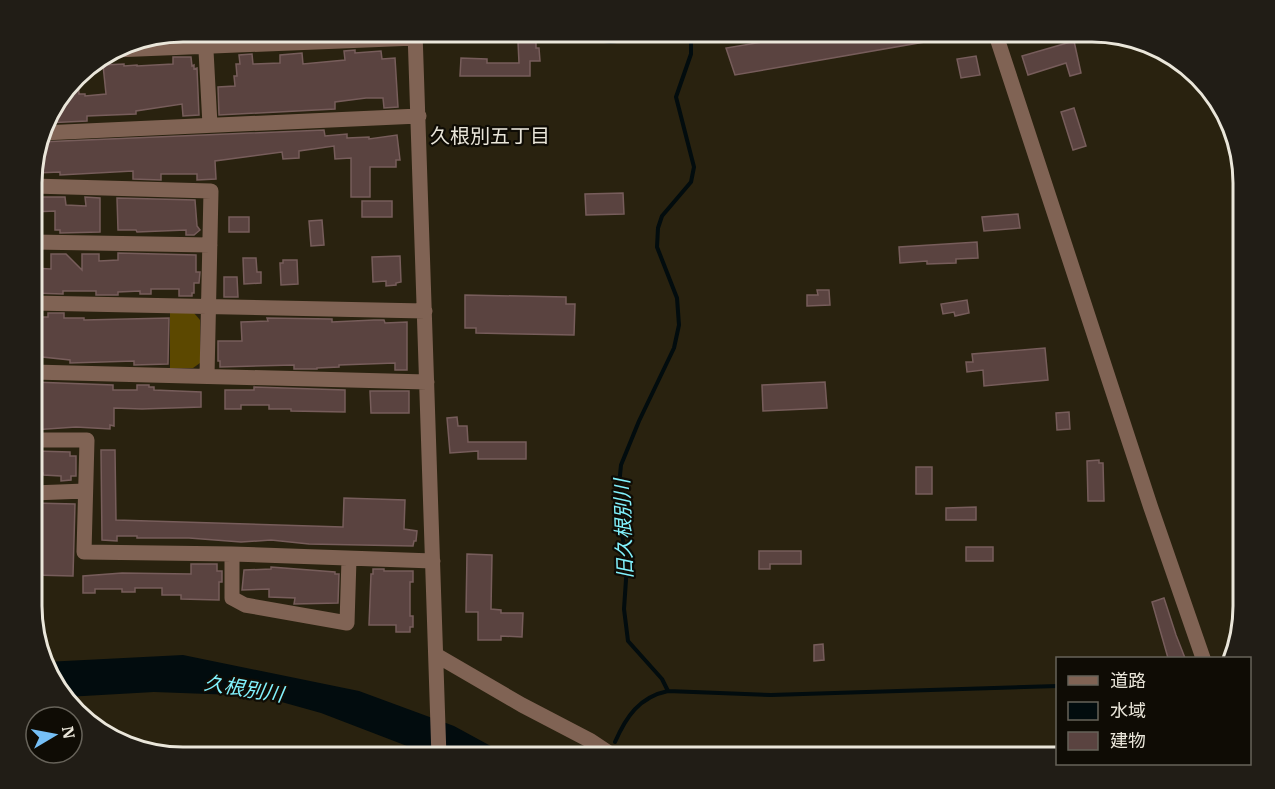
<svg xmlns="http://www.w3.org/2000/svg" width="1275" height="789" font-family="'IBM Plex Serif','Noto Sans JP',serif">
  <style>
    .green { fill: #5c4800 }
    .water { fill: #020c0e }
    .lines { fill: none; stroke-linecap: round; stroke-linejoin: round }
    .stream { stroke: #020c0e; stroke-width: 4 }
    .building { fill: #5a4340; stroke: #775d5b; stroke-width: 1.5 }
    .minor { stroke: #806354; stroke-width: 15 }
    .labels { text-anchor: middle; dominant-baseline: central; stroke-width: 4.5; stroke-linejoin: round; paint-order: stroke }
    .neighbourhood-label { font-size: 20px; fill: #eae6da; stroke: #0f0c05 }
    .water-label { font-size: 20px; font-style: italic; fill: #82f3fe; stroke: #0f0c05 }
    .rim { fill: none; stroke: #eae6da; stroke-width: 3 }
  </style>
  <rect width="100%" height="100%" fill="#29220f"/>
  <path class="green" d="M170 313H194L200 320V363L193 368H170Z"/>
  <path class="water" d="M183 655 359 691 454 726 511 757H431L407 746 321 713 260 696 154 692 66 697 52 682 45 662Z"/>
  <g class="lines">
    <path class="stream" d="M587 32C607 49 621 40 643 32
      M685 32 691 42V54L676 97 694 167 691 182 662 216 658 228 657 247 677 298 679 325 674 348 639 421 621 465 618 495V510L627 565 624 609 628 641 662 679 668 691 771 695 1058 686
      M615 742C626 717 639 697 668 691"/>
  </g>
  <path class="building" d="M825 32H953V37L735 75 726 48Z
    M536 41V48H539L540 61H530V76H460L461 58 487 59V63H519L518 42Z
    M1074 41 1081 73 1070 76 1066 63 1028 75 1022 56Z
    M355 50V53L381 51 382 59 395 58 398 107 384 108 383 98H366L335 102V109L219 115 218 87 235 86 234 76H237L236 64H240L239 55 252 54 253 64 280 63V55L302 53 303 64 345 60 344 51Z
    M976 56 980 75 961 78 957 59Z
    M173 57H191L192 66 194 65V69L197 68 199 115 183 116 182 104 136 111V114L87 116V121L45 123 47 116 78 76 79 94H85V96L106 94 103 65 124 64V66L137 65V66L173 64Z
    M1074 108 1086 146 1073 150 1061 112Z
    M324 130 325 136 347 134V138L369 137V139L397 135 400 160H396V167H370V197H351V158L335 159 334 146 299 151V158L283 159 282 152 215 161 216 179 197 180V174H161V180L133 179V171L60 175V172L36 173 35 156 39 142Z
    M623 193 624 214 586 215 585 194Z
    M33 197H65L66 205 86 206 85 197 100 198V232L60 233V230H55V211L33 212Z
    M117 198 195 200 197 226 200 230 194 235H186V230L137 232 136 230H118Z
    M362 201H392V217H362Z
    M1018 214 1020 228 984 231 982 217Z
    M229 217H249V232H229Z
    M322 220 324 245 311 246 309 221Z
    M977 242 978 258 956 259V263L927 264V261L900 263 899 247Z
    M118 253 196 255V272H200L199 283H194V293H192V296H179V289H151V294H140V291L118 292V295H96V291H63V294L33 293V268L51 269V254H66L82 270V254H99V261L118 260Z
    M400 256 401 282 396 283V285L386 286V281L373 282 372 257Z
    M243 258H256L257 272H261V283L244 284Z
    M283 260H297L298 284 281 285 280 263H283Z
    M224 277H237L238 297H224Z
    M817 290H829L830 305 807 306V295H818Z
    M465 295 566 297V304H575L574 335 476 333V328H465Z
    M967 300 969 313 955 316 954 312 943 314 941 304Z
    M48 313H64V318H84V320L169 318 168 364 134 365V361L70 363V360L33 356V317H48Z
    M267 318 332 319V322L374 320H384L385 323 407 322V370H395V363L339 365V367L317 368V369H294V365L220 367V361H218V341H242L241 322 268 321Z
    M1045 348 1048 380 984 386 983 370 967 372 966 362H973L972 354Z
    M33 382 113 385V390H137V385H149V387H154V390L201 392V407L142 409 114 408V426L110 425V429L76 427 33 430Z
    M825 382 827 408 763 411 762 385Z
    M254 387 345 390V412L291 411V409H269V405H241V409H225V390H254Z
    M370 391H409V413H371Z
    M1069 412 1070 429 1057 430 1056 413Z
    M457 417 458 426H467L468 442H526V459H478V451L450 453 447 418Z
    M101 450H115L116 520 343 527 344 498 405 500 404 529 417 531 416 541H414L413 546 309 544 271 540 241 542 189 538H137V536H117V541L102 540Z
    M36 451 70 452V456H76V476H71V480L61 481V476L43 475V473H36Z
    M1099 460V463H1103L1104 501H1088L1087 461Z
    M916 467H932V494H916Z
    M33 503 75 504 73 576 33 575Z
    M976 507V520H946V508Z
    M966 547H993V561H966Z
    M759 551H801V564H770V569H759Z
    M467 554 492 555 491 609 501 610V613H523L522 637 501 636V640H478V612H466Z
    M191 564H217V571H222V582H219V600L181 599V595H162V588H135V592H122V589H95V593H83V576L122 573 191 574Z
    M271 567 335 572V574H339L338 603 294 604 295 598 269 597V589L242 590 244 570 271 569Z
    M373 569H384V571H413V582H410V616H413V627H410V632H396V625H369L371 574H373Z
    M1164 598 1176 635 1185 658H1168L1152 602Z
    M823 644 824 660 814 661V645Z"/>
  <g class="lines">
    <path class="minor" d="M205 32 210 125
      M415 32 439 757
      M995 32 1151 508 1203 658
      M114 50 416 38
      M42 133 419 116
      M33 186 211 191 207 376
      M33 242 210 245
      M33 303 425 311
      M33 372 427 382
      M33 440H87L84 552 232 554 433 561
      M33 493 85 491
      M232 554V598L245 605 347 623 349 559
      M436 655 522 705 591 741 615 757"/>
  </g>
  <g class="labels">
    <g class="neighbourhood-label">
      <text x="490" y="135">久根別五丁目</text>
    </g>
    <g class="water-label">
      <text transform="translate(623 529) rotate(-92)">旧久根別川</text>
      <text transform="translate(244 688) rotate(9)">久根別川</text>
    </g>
  </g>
  <path d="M0 0H1275V789H0ZM183 42H1092A141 141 0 0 1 1233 183V606A141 141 0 0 1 1092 747H183A141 141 0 0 1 42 606V183A141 141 0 0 1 183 42Z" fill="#211d16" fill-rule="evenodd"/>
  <path class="rim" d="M183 42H1092A141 141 0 0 1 1233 183V606A141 141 0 0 1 1092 747H183A141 141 0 0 1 42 606V183A141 141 0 0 1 183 42Z"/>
  <rect x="1056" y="657" width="195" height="108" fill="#0f0c05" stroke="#67635a" stroke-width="1.5"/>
  <rect x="1068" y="676" width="30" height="9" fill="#806354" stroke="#67635a" stroke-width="1.5"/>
  <text x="1110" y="687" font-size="18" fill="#eae6da">道路</text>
  <rect x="1068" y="702" width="30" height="18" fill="#020c0e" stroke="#67635a" stroke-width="1.5"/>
  <text x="1110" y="717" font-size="18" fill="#eae6da">水域</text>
  <rect x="1068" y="732" width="30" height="18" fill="#5a4340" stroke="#67635a" stroke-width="1.5"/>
  <text x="1110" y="747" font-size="18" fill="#eae6da">建物</text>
  <g transform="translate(54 735) rotate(80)"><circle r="28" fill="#0f0c05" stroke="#67635a" stroke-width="1.5"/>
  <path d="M0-4.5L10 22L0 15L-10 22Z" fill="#76c0f7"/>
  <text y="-9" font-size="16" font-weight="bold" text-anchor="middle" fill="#eae6da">N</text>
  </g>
</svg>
